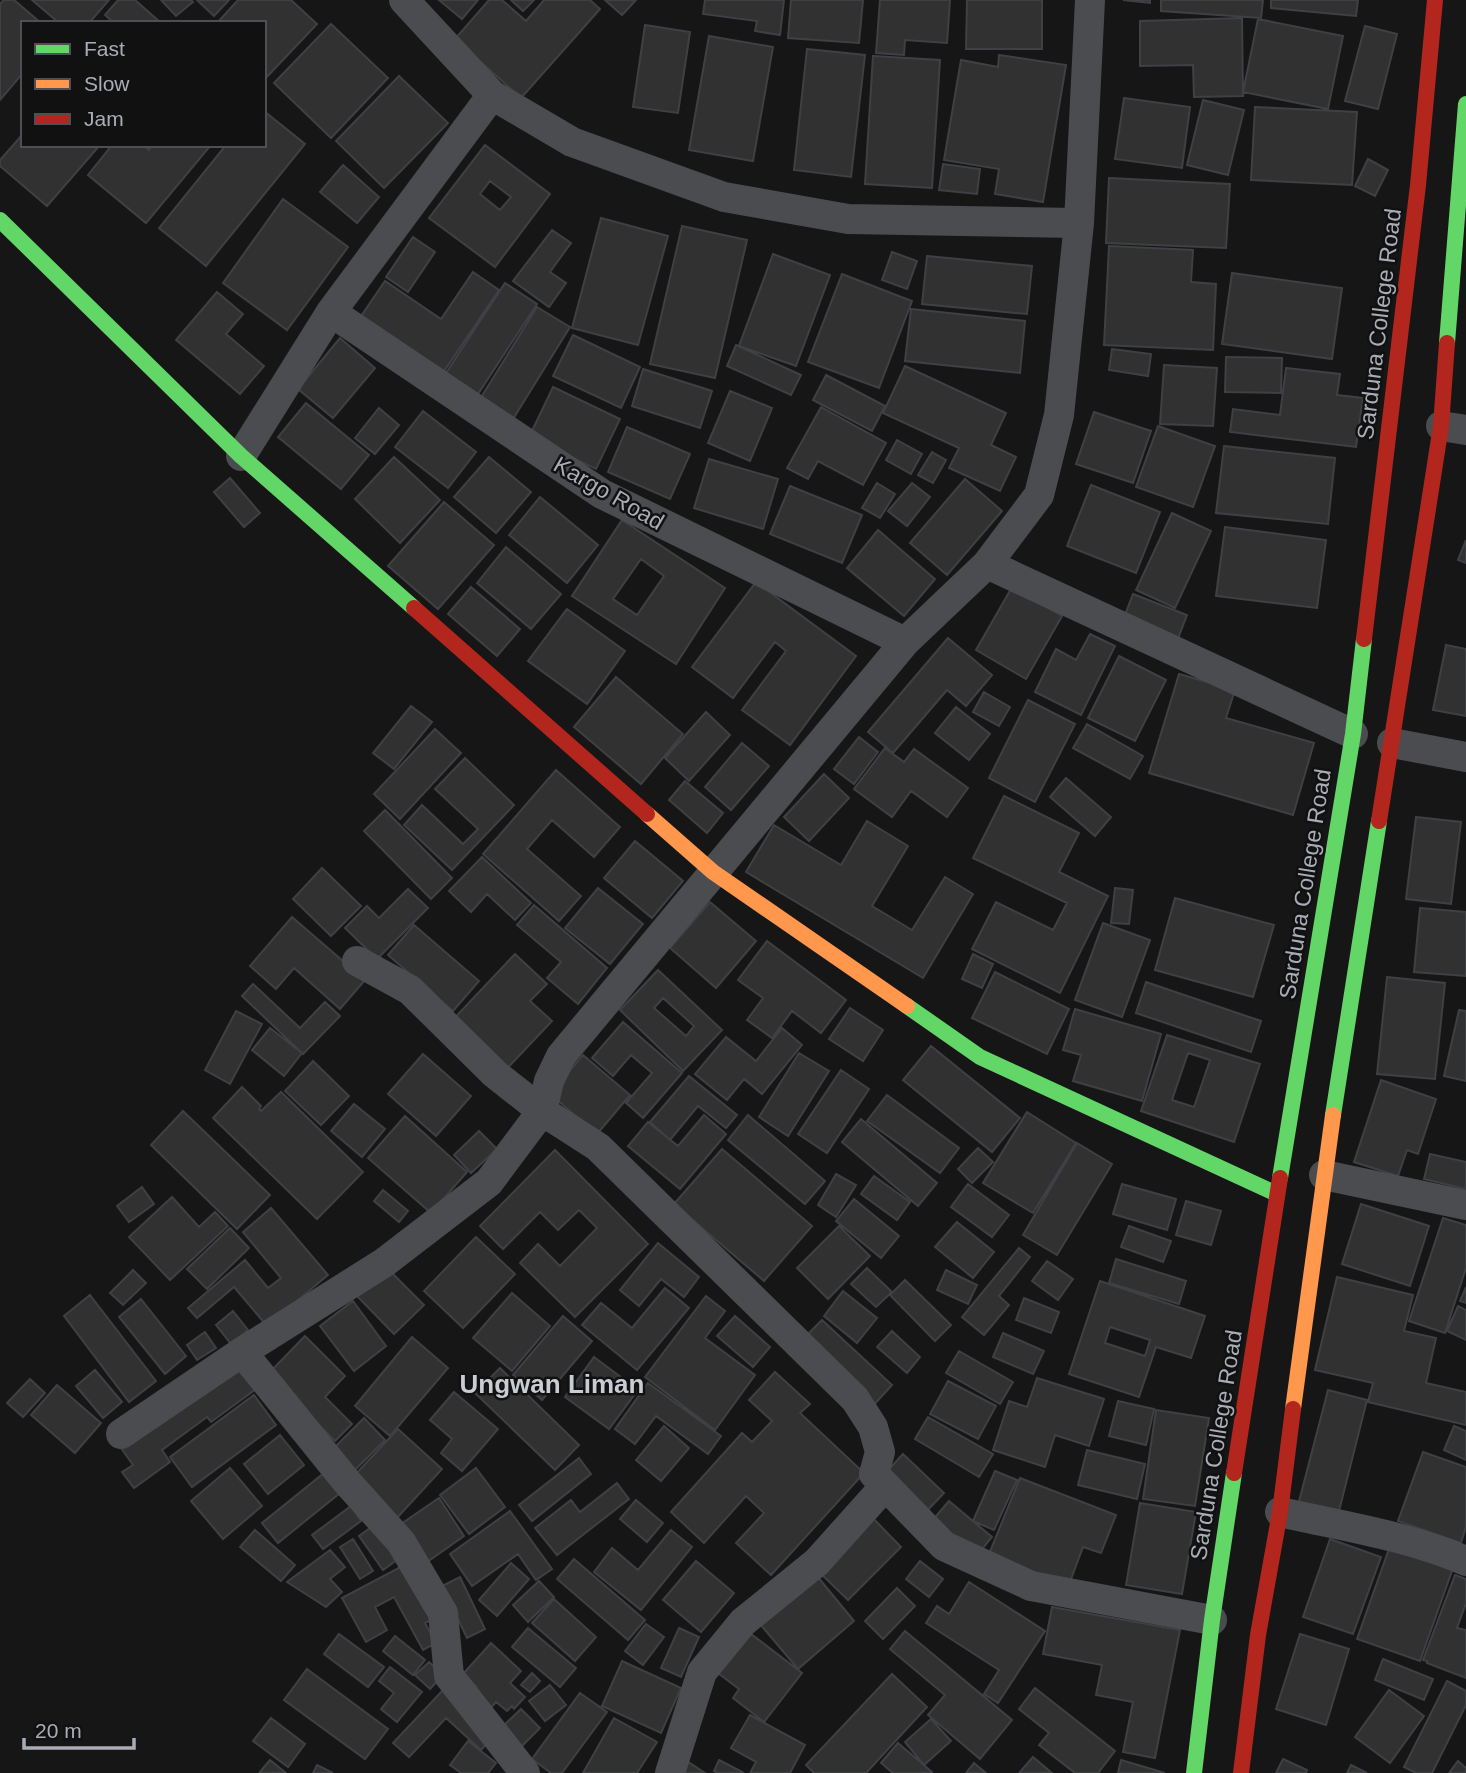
<svg xmlns="http://www.w3.org/2000/svg" width="1466" height="1773" font-family="Helvetica,sans-serif">
  <style>
    .building { fill: #313132; stroke: #3f4043; stroke-width: 2; fill-rule: evenodd }
    .lines { fill: none; stroke-linecap: round; stroke-linejoin: round }
    .street { stroke: #4b4c4f; stroke-width: 30 }
    .fast { stroke: #63d668; stroke-width: 16 }
    .slow { stroke: #ff974d; stroke-width: 16 }
    .jam { stroke: #b3261e; stroke-width: 16 }
    .labels { text-anchor: middle; dominant-baseline: central; stroke-width: 5; stroke-linejoin: round; paint-order: stroke }
    .street-label { font-size: 23px; fill: #a9adb6; stroke: #111112 }
    .quarter-label { font-size: 26px; font-weight: bold; fill: #c9ccd3; stroke: #111112 }
  </style>
  <rect width="100%" height="100%" fill="#161617"/>
  <path class="building" d="M4 0H14L41 23H23V73L0 100V4Z
    M32 0H109L89 23H59Z
    M118 0H135L161 23H114L105 15Z
    M161 0H191L193 2 176 16Z
    M197 0H229L214 16Z
    M238 0H291L317 24 264 80V23H217Z
    M439 0H478L462 19Z
    M489 0H502L526 21 544 0H590L600 9 521 98 455 39Z
    M511 0H534L523 11Z
    M605 0H636L622 15Z
    M705 0H784L780 35 755 31 757 21 703 14Z
    M791 0H863L859 43 788 38Z
    M880 0H950L947 43 905 40 904 55 876 53Z
    M967 0H1042V49H966Z
    M1123 0H1150V3Z
    M1161 0H1263L1261 18 1161 11Z
    M1271 0H1358L1356 16 1271 8Z
    M1242 18 1243 96 1194 97 1193 65 1140 66V21Z
    M1258 19 1343 36 1328 109 1243 92Z
    M331 24 388 78 331 138 274 83Z
    M645 25 690 32 678 113 633 107Z
    M1365 26 1397 34 1378 109 1345 101Z
    M709 36 773 47 753 161 689 150Z
    M807 49 865 55 851 177 794 170Z
    M999 55 1066 65 1043 202 995 194 999 169 944 160 961 60 998 67Z
    M873 56 940 60 932 188 865 184Z
    M399 76 448 123 384 188 336 141Z
    M1124 98 1190 107 1182 168 1115 159Z
    M1203 100 1244 110 1228 175 1187 165Z
    M1255 107 1357 112 1352 185 1251 180Z
    M264 111 305 144 206 266 159 228 226 145H264Z
    M23 134V145H100L47 206 0 166V160Z
    M112 145H143L149 150 152 145H211L146 223 88 175Z
    M485 145 550 194 495 267 429 218ZM490 181 511 197 500 210 480 194Z
    M1368 159 1388 170 1375 196 1355 186Z
    M943 164 980 169 977 194 939 190Z
    M343 165 379 197 357 223 320 192Z
    M1109 178 1230 184 1226 248 1106 243Z
    M283 199 348 247 287 330 223 283Z
    M601 218 668 236 638 345 572 328Z
    M682 226 747 240 715 378 650 364Z
    M552 230 571 243 550 272 566 283 549 307 513 281Z
    M413 237 435 252 408 292 386 277Z
    M1109 246 1193 250 1191 282 1216 284 1213 350 1104 345Z
    M892 252 917 261 907 289 882 280Z
    M773 254 830 275 796 366 739 346Z
    M927 256 1032 266 1027 314 922 304Z
    M473 272 499 290 440 377 357 322 385 281 441 319Z
    M1232 273 1342 288 1332 359 1222 344Z
    M842 274 912 301 879 388 808 362Z
    M505 283 537 304 478 394 446 373Z
    M217 292 243 314 226 334 264 366 240 394 176 340Z
    M537 307 570 327 510 424 477 404Z
    M911 309 1025 321 1020 373 905 361Z
    M573 335 640 367 621 408 553 376Z
    M340 338 375 368 333 418 298 389Z
    M736 345 801 375 791 395 727 366Z
    M1112 349 1151 354 1148 376 1109 370Z
    M1226 357 1282 358 1281 393 1225 392Z
    M1164 365 1217 368 1213 426 1160 424Z
    M905 366 1006 413 991 445 1016 457 1000 491 949 468 959 448 883 413Z
    M1286 368 1340 374 1337 395 1363 398 1356 447 1230 432 1233 409 1280 415Z
    M643 369 712 391 700 428 632 406Z
    M826 375 885 406 872 431 813 400Z
    M553 387 620 419 596 469 529 437Z
    M730 391 772 408 750 461 708 443Z
    M306 403 369 455 341 489 278 437Z
    M821 407 886 443 863 485 818 461 808 479 787 468Z
    M379 408 399 425 375 454 355 438Z
    M423 411 476 452 448 488 395 447Z
    M1094 412 1151 431 1133 483 1076 464Z
    M1158 426 1215 446 1193 507 1136 487Z
    M627 427 690 454 670 499 608 472Z
    M897 440 922 454 911 474 886 460Z
    M1224 446 1335 458 1328 524 1216 513Z
    M932 452 946 460 933 483 918 475Z
    M394 457 440 500 400 543 355 499Z
    M489 457 531 492 496 533 454 497Z
    M709 459 778 479 763 529 694 508Z
    M230 478 260 513 244 527 214 492Z
    M965 479 1002 511 947 575 910 543Z
    M877 483 895 494 880 518 862 508Z
    M912 483 930 497 907 526 888 511Z
    M1091 485 1160 512 1136 573 1067 546Z
    M790 486 862 515 842 563 770 534Z
    M540 497 598 545 567 583 509 535Z
    M444 502 494 545 438 609 388 566Z
    M1172 513 1211 531 1175 608 1136 590Z
    M622 520 725 588 676 664 572 596ZM641 559 664 576 637 615 613 599Z
    M1225 527 1326 540 1317 608 1216 596Z
    M878 530 935 579 904 616 847 568Z
    M1466 540V563L1458 560Z
    M506 547 561 594 531 629 477 583Z
    M756 582 856 656 790 745 742 710 786 651 775 642 733 698 692 667Z
    M471 587 520 629 497 656 448 614Z
    M1012 587 1062 616 1026 679 976 650Z
    M1133 594 1187 615 1177 641 1123 620Z
    M567 609 625 651 587 704 528 661Z
    M1090 634 1115 646 1081 715 1035 692 1056 649 1076 660Z
    M948 638 992 675 966 706 947 690 893 753 868 732Z
    M1446 645 1466 649V716L1433 710Z
    M1119 656 1166 680 1135 741 1088 718Z
    M1179 674 1235 690 1226 718 1314 743 1293 815 1149 773Z
    M616 677 683 734 641 784 574 727Z
    M984 692 1010 707 999 726 973 712Z
    M1028 700 1075 724 1035 802 989 778Z
    M411 706 432 722 394 769 373 753Z
    M956 707 990 734 969 760 935 733Z
    M706 712 730 735 689 781 665 758Z
    M1087 724 1143 756 1130 779 1073 748Z
    M435 729 461 753 400 819 374 794Z
    M859 737 878 752 854 784 834 769Z
    M742 743 769 766 731 810 705 787Z
    M885 748 904 762 914 749 968 788 947 817 911 791 892 817 854 789Z
    M465 758 514 805 452 870 404 825 422 805 463 844 478 829 435 789Z
    M556 770 620 827 594 857 552 820 527 849 581 896 559 921 483 854Z
    M824 774 849 798 809 841 784 817Z
    M1066 778 1111 817 1095 836 1050 797Z
    M685 781 723 813 707 833 669 800Z
    M1004 796 1079 833 1059 872 1108 896 1060 993 972 949 996 902 1053 930 1067 903 973 858Z
    M385 810 452 878 431 899 364 831Z
    M1416 817 1461 822 1451 904 1406 899Z
    M867 821 908 846 872 906 912 930 945 877 973 894 923 978 746 872 774 825 841 865Z
    M635 841 683 881 652 918 604 878Z
    M482 857 531 903 515 920 487 894 471 912 449 891Z
    M322 868 361 906 331 936 293 899Z
    M598 888 643 924 610 964 565 928Z
    M1115 888 1133 890 1129 924 1111 923Z
    M408 889 428 908 377 959 345 928 367 906 379 918Z
    M1175 898 1274 925 1253 997 1155 970Z
    M710 902 756 941 716 988 670 948Z
    M534 905 607 968 578 1004 547 978 561 962 517 925Z
    M1420 908 1466 912V976L1414 972Z
    M292 917 365 980 340 1009 294 968 276 989 250 966Z
    M1103 923 1150 940 1122 1017 1075 1000Z
    M414 925 479 981 453 1011 388 955Z
    M767 941 846 1000 821 1033 792 1011 772 1038 747 1020 763 998 738 980Z
    M515 954 547 984 530 1001 552 1021 500 1076 447 1026Z
    M973 954 993 964 982 988 962 979Z
    M658 970 722 1030 683 1071 620 1010ZM663 998 694 1026 686 1036 654 1008Z
    M995 972 1069 1009 1047 1054 972 1018Z
    M1387 977 1445 983 1435 1079 1377 1074Z
    M1146 982 1261 1021 1251 1052 1136 1013Z
    M253 984 300 1028 325 1002 340 1016 303 1054 242 996Z
    M850 1008 883 1030 863 1061 829 1039Z
    M1075 1009 1161 1034 1142 1101 1073 1081 1081 1055 1063 1050Z
    M1459 1010 1466 1011V1081L1444 1076Z
    M236 1011 262 1024 230 1084 205 1070Z
    M623 1022 682 1073 643 1118 626 1103 652 1073 631 1055 613 1076 592 1058Z
    M270 1028 302 1053 284 1076 252 1050Z
    M782 1028 802 1045 762 1094 744 1079 727 1100 695 1074 726 1037 756 1061Z
    M1167 1035 1260 1064 1234 1142 1141 1111ZM1188 1053 1210 1060 1194 1107 1172 1100Z
    M931 1046 1020 1118 992 1152 903 1080Z
    M799 1053 829 1071 788 1136 759 1117Z
    M423 1054 471 1096 436 1136 388 1094Z
    M583 1055 630 1095 597 1134 550 1094Z
    M313 1061 349 1096 321 1125 285 1091Z
    M841 1070 869 1089 827 1153 798 1134Z
    M689 1076 737 1115 726 1128 698 1106 670 1140 650 1122Z
    M1381 1080 1436 1099 1418 1154 1407 1150 1398 1176 1354 1162Z
    M242 1087 261 1106 259 1109 261 1111 281 1092 363 1172 317 1219 213 1118Z
    M887 1095 959 1148 940 1173 867 1121Z
    M354 1104 385 1129 362 1157 331 1131Z
    M183 1111 270 1195 237 1229 151 1145Z
    M1027 1112 1076 1143 1033 1213 983 1183Z
    M704 1115 726 1134 680 1189 628 1146 648 1122 678 1146Z
    M748 1115 825 1181 805 1204 728 1140Z
    M405 1116 467 1172 431 1213 368 1158Z
    M861 1119 937 1183 918 1206 842 1142Z
    M479 1131 497 1149 471 1173 454 1155Z
    M1077 1143 1112 1164 1057 1255 1023 1235Z
    M978 1148 993 1162 972 1183 958 1169Z
    M722 1149 812 1226 764 1281 674 1204Z
    M555 1150 648 1244 575 1317 520 1263 538 1244 560 1266 597 1228 579 1210 558 1230 540 1212 503 1249 480 1226Z
    M1430 1154 1466 1162V1189L1424 1179Z
    M836 1174 856 1185 836 1217 818 1205Z
    M874 1176 910 1202 897 1220 861 1194Z
    M968 1184 1009 1215 992 1237 951 1207Z
    M1122 1184 1176 1199 1167 1230 1113 1214Z
    M142 1187 154 1204 129 1222 117 1206Z
    M383 1190 408 1211 399 1222 374 1201Z
    M172 1197 199 1227 215 1212 228 1226 170 1280 129 1237Z
    M854 1199 899 1236 881 1258 836 1221Z
    M1186 1201 1221 1211 1211 1245 1176 1235Z
    M1361 1204 1429 1226 1410 1286 1342 1264Z
    M271 1208 328 1275 267 1326 234 1287 197 1318 188 1308 245 1260 268 1288 281 1278 243 1232Z
    M1443 1218 1466 1225V1268L1445 1333 1409 1321Z
    M957 1222 994 1252 973 1278 935 1247Z
    M839 1226 870 1256 828 1299 797 1268Z
    M1129 1226 1171 1241 1163 1262 1121 1247Z
    M230 1228 249 1248 207 1289 187 1269Z
    M476 1237 515 1274 463 1328 424 1291Z
    M658 1243 699 1277 684 1297 661 1279 639 1306 620 1290Z
    M1019 1248 1030 1257 999 1296 1009 1305 984 1335 962 1317Z
    M1116 1259 1186 1281 1179 1304 1109 1283Z
    M1047 1261 1073 1279 1058 1300 1032 1281Z
    M385 1266 424 1305 394 1334 356 1295Z
    M867 1268 892 1292 876 1307 851 1284Z
    M133 1270 146 1283 123 1305 110 1293Z
    M946 1270 977 1285 968 1304 937 1290Z
    M1337 1277 1413 1295 1404 1331 1436 1338 1426 1383 1466 1392V1425L1368 1402 1373 1383 1315 1370Z
    M905 1280 951 1325 935 1341 890 1295Z
    M1100 1281 1205 1316 1191 1358 1156 1347 1139 1397 1069 1374ZM1110 1327 1150 1340 1145 1356 1105 1343Z
    M1466 1287V1303L1460 1301Z
    M665 1288 689 1308 637 1370 582 1325 601 1303 632 1328Z
    M843 1291 877 1318 857 1343 824 1316Z
    M512 1293 550 1326 512 1371 473 1338Z
    M90 1295 156 1381 129 1402 64 1316Z
    M706 1296 725 1311 705 1338 755 1375 715 1430 645 1377Z
    M1024 1298 1059 1312 1051 1333 1016 1320Z
    M141 1299 186 1356 165 1374 119 1317Z
    M353 1301 386 1346 354 1371 320 1326Z
    M1458 1306 1466 1310V1340L1447 1331Z
    M233 1311 248 1330 231 1344 216 1325Z
    M563 1316 592 1341 542 1400 513 1375Z
    M735 1316 770 1347 753 1367 717 1336Z
    M822 1320 892 1385 871 1408 800 1342Z
    M892 1331 920 1357 907 1373 877 1347Z
    M205 1332 216 1348 197 1360 187 1345Z
    M1003 1333 1044 1351 1033 1374 993 1357Z
    M305 1336 345 1376 325 1397 352 1424 335 1441 268 1374Z
    M412 1337 448 1368 390 1436 355 1406Z
    M959 1351 1013 1382 1000 1404 946 1373Z
    M594 1357 638 1390 609 1429 565 1397Z
    M236 1362 256 1389 211 1422 207 1417 162 1450 170 1462 134 1488 122 1472 133 1465 121 1448Z
    M500 1368 579 1445 555 1470 475 1393Z
    M95 1370 122 1402 103 1418 76 1386Z
    M775 1372 810 1404 800 1413 864 1473 771 1575 736 1543 764 1513 746 1496 704 1543 671 1512 742 1433 752 1442 772 1421 749 1400Z
    M1037 1378 1104 1399 1089 1446 1055 1435 1045 1467 993 1450 1009 1401 1027 1407Z
    M30 1379 45 1393 23 1417 7 1403Z
    M948 1381 996 1406 978 1439 930 1414Z
    M648 1383 721 1436 708 1454 656 1416 635 1444 615 1429Z
    M57 1385 101 1423 75 1453 31 1415Z
    M1328 1390 1367 1400 1336 1523 1296 1513Z
    M454 1392 498 1429 462 1471 441 1453 452 1439 430 1420Z
    M254 1395 276 1425 192 1487 170 1457Z
    M1118 1401 1154 1409 1146 1445 1109 1436Z
    M1156 1410 1209 1418 1195 1506 1143 1499Z
    M928 1417 993 1454 979 1477 915 1439Z
    M364 1418 385 1440 354 1471 333 1449Z
    M664 1426 689 1448 661 1481 636 1460Z
    M1454 1426 1466 1431V1460L1444 1450Z
    M398 1429 442 1469 395 1520 351 1479Z
    M280 1435 304 1465 268 1494 244 1464Z
    M1087 1450 1145 1464 1137 1499 1078 1485Z
    M1423 1452 1466 1467V1527L1461 1543 1398 1521Z
    M903 1454 944 1493 922 1516 881 1478Z
    M579 1458 591 1474 532 1521 519 1505Z
    M230 1468 262 1506 223 1539 191 1501Z
    M476 1468 505 1507 469 1534 440 1495Z
    M995 1471 1017 1480 994 1530 973 1521Z
    M324 1473 340 1493 278 1543 262 1523Z
    M1020 1478 1116 1515 1101 1553 1083 1547 1067 1590 987 1559Z
    M617 1483 629 1499 557 1555 535 1528 571 1500 580 1512Z
    M439 1498 464 1536 427 1562 401 1524Z
    M636 1500 663 1523 647 1542 620 1519Z
    M949 1501 992 1537 974 1559 931 1522Z
    M1140 1503 1196 1512 1182 1594 1126 1585Z
    M351 1506 361 1521 323 1549 312 1535Z
    M510 1511 552 1569 536 1580 518 1554 472 1586 450 1554Z
    M867 1512 901 1547 848 1600 813 1566Z
    M377 1523 401 1557 383 1570 359 1536Z
    M255 1530 295 1565 281 1581 240 1547Z
    M671 1530 692 1547 641 1610 594 1572 612 1548 638 1570Z
    M353 1539 373 1571 360 1579 340 1547Z
    M1330 1539 1381 1557 1353 1634 1303 1617Z
    M1390 1546 1453 1568 1420 1661 1357 1639Z
    M330 1550 345 1567 330 1579 342 1592 326 1607 287 1582Z
    M574 1559 645 1620 628 1640 557 1579Z
    M696 1561 734 1593 701 1632 663 1600Z
    M920 1561 943 1579 929 1597 906 1579Z
    M511 1563 529 1579 497 1616 479 1600Z
    M406 1564 435 1618 425 1623 436 1643 423 1650 394 1597 375 1607 387 1630 366 1642 342 1598Z
    M1455 1575 1466 1579V1603L1457 1628 1466 1630V1678L1427 1663V1661L1423 1660Z
    M817 1576 854 1621 798 1669 760 1624Z
    M460 1577 485 1629 467 1638 442 1586Z
    M539 1581 554 1597 528 1622 513 1605Z
    M969 1582 1045 1631 998 1703 984 1694 999 1670 926 1623 937 1606 949 1614Z
    M897 1588 915 1606 883 1639 865 1621Z
    M554 1599 596 1637 575 1661 532 1623Z
    M1052 1607 1180 1630 1155 1758 1123 1752 1133 1702 1096 1695 1102 1665 1043 1654Z
    M646 1624 664 1637 643 1665 625 1651Z
    M742 1627 802 1673 764 1722 733 1698 739 1689 710 1667Z
    M528 1628 576 1668 560 1687 512 1647Z
    M679 1628 699 1637 681 1677 661 1668Z
    M905 1631 1012 1720 980 1759 928 1715 945 1695 890 1649Z
    M339 1634 384 1667 368 1687 324 1654Z
    M1300 1634 1349 1649 1326 1725 1276 1709Z
    M395 1636 425 1660 413 1675 383 1651Z
    M491 1643 521 1671 510 1683 525 1697 514 1709 512 1706 507 1711 496 1702 489 1710 471 1694 477 1687 463 1674Z
    M1383 1659 1433 1679 1424 1700 1375 1680Z
    M622 1661 681 1688 661 1733 602 1706Z
    M429 1662 443 1675 430 1689 415 1675Z
    M390 1667 422 1692 397 1722 381 1709 394 1693 379 1681Z
    M307 1669 388 1729 365 1759 284 1700Z
    M532 1673 540 1681 530 1692 521 1685Z
    M892 1674 927 1707 866 1773H814L806 1765Z
    M1447 1681 1466 1691V1705L1432 1773H1416L1404 1767Z
    M550 1685 566 1705 545 1721 529 1701Z
    M1035 1688 1115 1751 1098 1773H1075L1039 1745 1049 1733 1019 1709Z
    M444 1689 494 1735 481 1750 446 1718 409 1757 393 1743Z
    M1389 1690 1424 1716 1390 1763 1355 1737Z
    M580 1693 607 1712 562 1773H551L532 1759Z
    M521 1709 540 1728 519 1749 499 1730Z
    M750 1715 805 1745 790 1773H750L756 1762 731 1748Z
    M271 1718 305 1744 288 1767 253 1741Z
    M614 1718 657 1742 637 1773H583Z
    M931 1719 951 1741 924 1765 905 1742Z
    M468 1741 496 1763 488 1773H461L450 1765Z
    M898 1743 932 1772 931 1773H893L881 1763Z
    M1033 1757 1052 1773H1019Z
    M1283 1759 1307 1770 1306 1773H1276Z
    M270 1760 286 1773H259Z
    M719 1760 744 1773H718L714 1771Z
    M1121 1760 1165 1773H1118Z
    M687 1761 705 1773H679Z
    M1458 1761 1466 1768V1773H1449Z
    M974 1763 986 1773H966Z
    M317 1765 333 1773H313Z
    M1351 1765 1367 1773H1347Z"/>
  <g class="lines">
    <path class="street" d="M404 0 492 95 572 142 724 197 848 219 1079 223
      M331 312 602 494 905 642
      M1441 426 1466 430
      M241 456 331 312 492 95
      M987 564 1353 734
      M1392 743 1466 757
      M357 961 410 990 495 1074 542 1111 598 1147 855 1399 873 1427 880 1452 874 1474 944 1546 1031 1586 1212 1620
      M1324 1175 1466 1205
      M242 1352 347 1482 401 1542 443 1613 449 1676 525 1773
      M121 1434 242 1352 385 1262 489 1182 542 1111 549 1081 561 1056 905 642 987 564 1039 495 1059 415 1079 223 1090 0
      M1280 1512C1342 1526 1408 1536 1466 1561
      M670 1773 702 1672 743 1622 817 1562 885 1486"/>
    <path class="fast" d="M0 220 241 456 414 608
      M1447 343 1466 104
      M907 1006 980 1057 1277 1194
      M1333 1115 1379 821
      M1280 1178 1353 734 1364 639
      M1194 1773 1212 1620 1234 1473"/>
    <path class="slow" d="M647 814 713 872 907 1006
      M1293 1409 1333 1115"/>
    <path class="jam" d="M414 608 647 814
      M1364 639 1418 185 1435 0
      M1379 821 1441 426 1447 343
      M1234 1473 1280 1178
      M1241 1773 1258 1635 1280 1512 1293 1409"/>
  </g>
  <g class="labels">
    <g class="street-label">
      <text transform="translate(1379 324) rotate(-83)">Sarduna College Road</text>
      <text transform="translate(609 493) rotate(30)">Kargo Road</text>
      <text transform="translate(1305 884) rotate(-81)">Sarduna College Road</text>
      <text transform="translate(1216 1445) rotate(-81)">Sarduna College Road</text>
    </g>
    <g class="quarter-label">
      <text x="552" y="1384">Ungwan Liman</text>
    </g>
  </g>
  <rect x="21" y="21" width="245" height="126" fill="#111112" stroke="#4e4f54" stroke-width="2"/>
  <rect x="35" y="44" width="35" height="10" fill="#63d668" stroke="#4e4f54" stroke-width="2"/>
  <text x="84" y="56" font-size="21" fill="#a9adb6">Fast</text>
  <rect x="35" y="79" width="35" height="10" fill="#ff974d" stroke="#4e4f54" stroke-width="2"/>
  <text x="84" y="91" font-size="21" fill="#a9adb6">Slow</text>
  <rect x="35" y="114" width="35" height="10" fill="#b3261e" stroke="#4e4f54" stroke-width="2"/>
  <text x="84" y="126" font-size="21" fill="#a9adb6">Jam</text>
  <path d="M24 1738v10h110v-10" fill="none" stroke="#a9adb6" stroke-width="3.5"/>
  <text x="35" y="1738" font-size="21" fill="#a9adb6" stroke="#111112" stroke-width="5" paint-order="stroke">20 m</text>
</svg>
